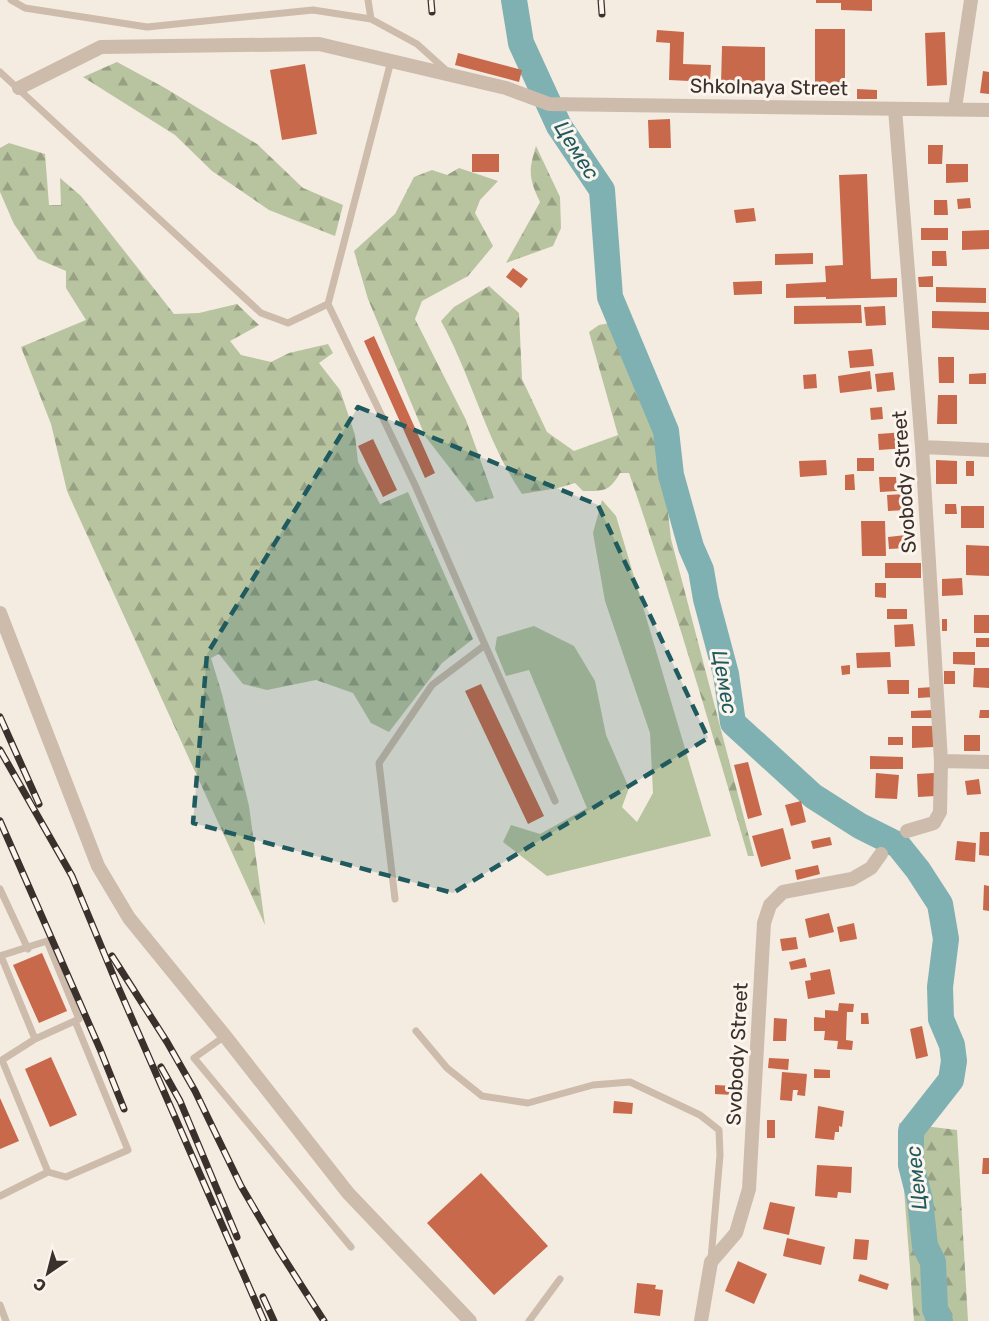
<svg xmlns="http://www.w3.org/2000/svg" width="989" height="1321" font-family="Rubik,sans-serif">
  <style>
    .grass { fill: #b8c4a0 }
    .forest { fill: url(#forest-firs) }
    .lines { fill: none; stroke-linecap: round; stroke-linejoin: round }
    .river { stroke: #7fb0b2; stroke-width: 26 }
    .building { fill: #c8694b }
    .service { stroke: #cdbbac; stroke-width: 7 }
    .minor { stroke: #cdbbac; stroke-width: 14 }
    .rail-casing { stroke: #3b302b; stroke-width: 7 }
    .rail { stroke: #fbf5ee; stroke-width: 4.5; stroke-dasharray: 14; stroke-linecap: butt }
    .marked { fill: #1f5a5e; fill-opacity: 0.2; stroke: #1f5a5e; stroke-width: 4.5; stroke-dasharray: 12 8; stroke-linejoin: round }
    .labels { text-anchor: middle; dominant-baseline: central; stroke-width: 6; stroke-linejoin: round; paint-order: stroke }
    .street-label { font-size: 20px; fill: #3b302b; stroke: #fbf5ee }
    .water-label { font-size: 21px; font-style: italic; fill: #1f5a5e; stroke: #fbf5ee }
  </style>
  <defs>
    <pattern id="forest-firs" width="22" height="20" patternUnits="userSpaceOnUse" patternTransform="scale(1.5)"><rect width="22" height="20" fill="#b8c4a0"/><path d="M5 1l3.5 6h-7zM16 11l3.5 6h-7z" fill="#97a083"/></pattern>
  </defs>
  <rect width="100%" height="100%" fill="#f4ebe1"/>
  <path class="grass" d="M602 500 616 516 711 836 547 876 503 842 511 825 540 834 587 808 529 670 506 676 495 649 497 637 534 626 574 646 595 681 606 735 629 788 622 807 637 822 653 793 650 733 605 601 593 533Z"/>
  <path class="forest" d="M117 62 165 88 257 144 303 188 343 205 335 236 269 210 212 171 175 135 83 77Z
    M9 143 45 154 49 205H61L60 178 81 196 174 314 199 313 237 304 259 325 230 341 241 355 271 362 289 353 328 344 333 353 319 363 340 390 355 435 358 462 380 504 408 492 473 639 442 663 389 732 371 723 353 693 316 680 267 690 243 684 219 654 211 658 222 694 249 806 265 925 67 491 51 424 21 347 86 320 66 288V271L38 259 14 224 0 192V148Z
    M536 146 560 197 561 228 553 246 506 263 540 202C529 178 528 172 536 146Z
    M459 168 498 181 480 200 475 213 493 246 468 276 422 301 415 319 466 420 494 498 476 502 425 436 368 299 354 251 395 214 414 177 432 170 447 175Z
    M489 286 519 313 522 379 547 432 574 451 618 435 589 332 599 325 616 322 659 434 671 539 754 856H748C711 728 673 600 629 473H620C609 492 604 491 583 491L575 483 558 488 522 494C486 441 472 377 441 321L454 307Z
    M899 1123 957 1130 968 1321H914Z"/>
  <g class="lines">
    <path class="river" d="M514 0 521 43 559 126 602 190 610 297 666 431 671 475 691 547 701 570 706 599 726 674 733 723 813 796 860 826 898 845 918 870 940 904 946 939 940 987 941 1019 952 1045 954 1061 951 1080 911 1131V1165L920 1200 925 1246 933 1262 935 1309 940 1321"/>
  </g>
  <path class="building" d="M816 0H872V11L841 10V3H816Z
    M815 29H845V84H815Z
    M657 30 684 32 683 64 711 65 710 82 669 80 670 43 656 42Z
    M945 32 947 85 927 86 925 33Z
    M722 46 765 47V87L721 86Z
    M458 53 522 70 519 82 455 65Z
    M305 64 317 134 282 140 270 70Z
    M983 71 989 72V94L980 93Z
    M857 89 877 90V99H857Z
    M670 119 671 148H649L648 120Z
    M928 145H943L942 164H928Z
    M472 154H499V172H472Z
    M946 164H968V182L946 183Z
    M867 174 871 279 897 278V297L826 299V297L786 298V284L826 282 825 266 843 265 839 175Z
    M970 198 971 208 958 209 957 199Z
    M934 200H947L948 215H934Z
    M754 208 756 221 736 223 734 210Z
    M921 228H948V240H921Z
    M989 230V249L962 250V231Z
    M932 251H946L947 266H932Z
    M813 253V264L775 265V254Z
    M513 268 528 279 521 288 506 277Z
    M933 276V287H919L918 277Z
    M762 281V294L734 295 733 282Z
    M936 287 986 288V303L936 302Z
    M861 305 862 323 794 324V306Z
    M885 306 886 325 866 326 864 307Z
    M932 311 989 312V330L932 328Z
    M374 336 435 473 425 478 364 341Z
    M872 349 874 366 850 368 848 351Z
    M938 357H954V383H939Z
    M870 371 872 389 840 393 838 376Z
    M893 372 895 390 877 392 875 374Z
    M986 373V384H969V374Z
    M816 374 817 388 804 389 803 375Z
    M938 395H957V424H937Z
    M882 407 883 419 871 420 870 408Z
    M905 432 906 448 879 450 878 434Z
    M373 439 397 490 383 497 358 446Z
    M857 458H874V471H857Z
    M826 460 827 475 800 477 799 461Z
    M936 460 957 461V484H936Z
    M966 461H974V476H966Z
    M854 474 855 490H845V475Z
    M879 477H896L897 491 880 492Z
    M905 494 906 510 888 511 887 495Z
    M945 504H956L957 514H945Z
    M961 506H984V528H961Z
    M861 521H885L886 556H862Z
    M906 535 907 548 889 549 888 537Z
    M966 545 989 546V576L966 575Z
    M885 563H921V578H885Z
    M962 578 963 595 942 596V579Z
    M875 583H886V598L875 597Z
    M887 609H907V619H887Z
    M974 615H989V633H974Z
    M942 619H947V631H942Z
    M913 624 915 646 895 647 894 625Z
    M976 638H989V647H976Z
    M890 652 891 667 857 668 856 653Z
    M953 652H975V665L953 664Z
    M850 665V674L842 675 841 666Z
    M974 668H989V688L973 687Z
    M944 671H955V684H944Z
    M887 680H909V694H888Z
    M481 684 544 816 528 824 465 691Z
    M933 687 934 697 918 698V688Z
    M934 710V718H911V711Z
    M980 710H989V718H979Z
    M912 726H933V747L912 748Z
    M964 735H980V751H964Z
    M888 737H903V745H888Z
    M870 756 903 757V769H870Z
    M748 762 762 815 748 819 734 765Z
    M876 773 899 775 897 799 875 798Z
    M934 773 935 796 918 797 917 774Z
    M979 779 981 794 967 795 965 781Z
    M801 801 806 822 791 826 785 805Z
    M783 828 791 859 761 867 752 836Z
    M980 832H989V856L979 855Z
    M830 837 832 845 813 849 811 841Z
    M957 841 976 843 975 862 955 860Z
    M818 865 820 874 797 880 795 870Z
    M984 885 989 886V911L983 910Z
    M829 913 834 932 809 938 805 919Z
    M854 923 857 939 840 942 837 927Z
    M796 937 798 949 782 951 780 939Z
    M42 953 67 1011 39 1023 13 965Z
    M805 958 807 967 791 970 789 962Z
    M830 969 835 994 808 999 805 981 811 980 810 973Z
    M839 1003 854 1004 853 1012H847L846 1040 853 1041 852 1050 837 1049 838 1041 824 1040 825 1031H814V1017L825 1018V1010L838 1011Z
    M861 1013H868L869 1024H861Z
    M774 1018 787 1019 786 1041H773Z
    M922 1026 928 1056 916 1059 910 1029Z
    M51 1057 77 1115 50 1127 25 1069Z
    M769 1058 789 1059 788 1070 768 1068Z
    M814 1069 830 1070V1078H814Z
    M782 1072 807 1074 805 1096 797 1095 798 1090H793L792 1101 780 1100Z
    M715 1085 733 1086V1095L715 1094Z
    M0 1098 19 1141 0 1149Z
    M614 1101 633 1103 632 1114 613 1113Z
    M818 1106 844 1111 842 1127 839 1126V1132H835L834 1140 815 1138Z
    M767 1120H775V1138H767Z
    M983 1158H989V1174H982Z
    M817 1165 852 1167 851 1193 838 1192 837 1198 815 1196Z
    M481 1173 548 1246 494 1295 427 1223Z
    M770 1202 795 1207 789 1235 763 1229Z
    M787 1238 825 1247 821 1265 783 1256Z
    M855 1239 869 1240 867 1260 853 1259Z
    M738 1261 767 1274 754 1304 725 1291Z
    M860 1274 889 1284 887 1290 858 1281Z
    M637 1283 656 1285 655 1289 663 1290 660 1316 634 1313Z"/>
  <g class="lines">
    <path class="service" d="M11 0 25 8 147 27 313 10 371 19 417 44 447 71
      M368 0 371 19
      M0 72 261 313 288 323 328 304 391 61
      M328 304 415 485 485 645 555 801
      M0 889 28 949
      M395 899 379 763 432 685 485 645
      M0 956 47 941 79 1019 35 1039 2 1060 48 1172
      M1 956 35 1039
      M416 1031 447 1068 482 1096 528 1103 593 1085 630 1082 700 1115 719 1130 720 1155 711 1259
      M225 1036 194 1058 351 1247
      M0 1196 48 1172 66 1177 128 1150 75 1021
      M0 1305 6 1321
      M529 1321 560 1279"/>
    <path class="minor" d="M19 88 101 47 319 44 506 88 549 104 989 110
      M955 108 971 0
      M895 109 922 447 941 761 940 812 934 823 907 831
      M922 447 989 450
      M0 613 98 866 129 918 225 1036 348 1193 470 1321
      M941 761 989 762
      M701 1321 711 1262 736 1233 749 1189 764 923 770 905 783 892 852 879 871 868 881 854"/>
    <defs>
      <path id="rail" d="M431 0 432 12
        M601 0 602 14
        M0 717 39 804
        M0 750 72 876 116 982 264 1321
        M0 821 100 1049 124 1109
        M112 956 167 1042 195 1091 241 1186 278 1249 324 1321
        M161 1067 180 1101 237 1237
        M263 1297 274 1321"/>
    </defs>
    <use href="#rail" class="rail-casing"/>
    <use href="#rail" class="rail"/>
  </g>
  <path class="marked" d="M358 407 598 505 708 738 453 893 193 823 207 654Z"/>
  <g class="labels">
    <g class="street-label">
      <text transform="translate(769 87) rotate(1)">Shkolnaya Street</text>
      <text transform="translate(904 482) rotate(-94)">Svobody Street</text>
      <text transform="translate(737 1054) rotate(-87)">Svobody Street</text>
    </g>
    <g class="water-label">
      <text transform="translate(577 150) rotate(58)">Цемес</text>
      <text transform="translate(725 682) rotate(80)">Цемес</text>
      <text transform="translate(916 1178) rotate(-96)">Цемес</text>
    </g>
  </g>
  <g transform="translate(48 1273) rotate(215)" stroke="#fbf5ee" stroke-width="4.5" paint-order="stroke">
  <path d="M0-4.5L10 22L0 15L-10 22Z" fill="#3b302b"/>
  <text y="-9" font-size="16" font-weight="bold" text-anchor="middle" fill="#3b302b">С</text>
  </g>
</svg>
